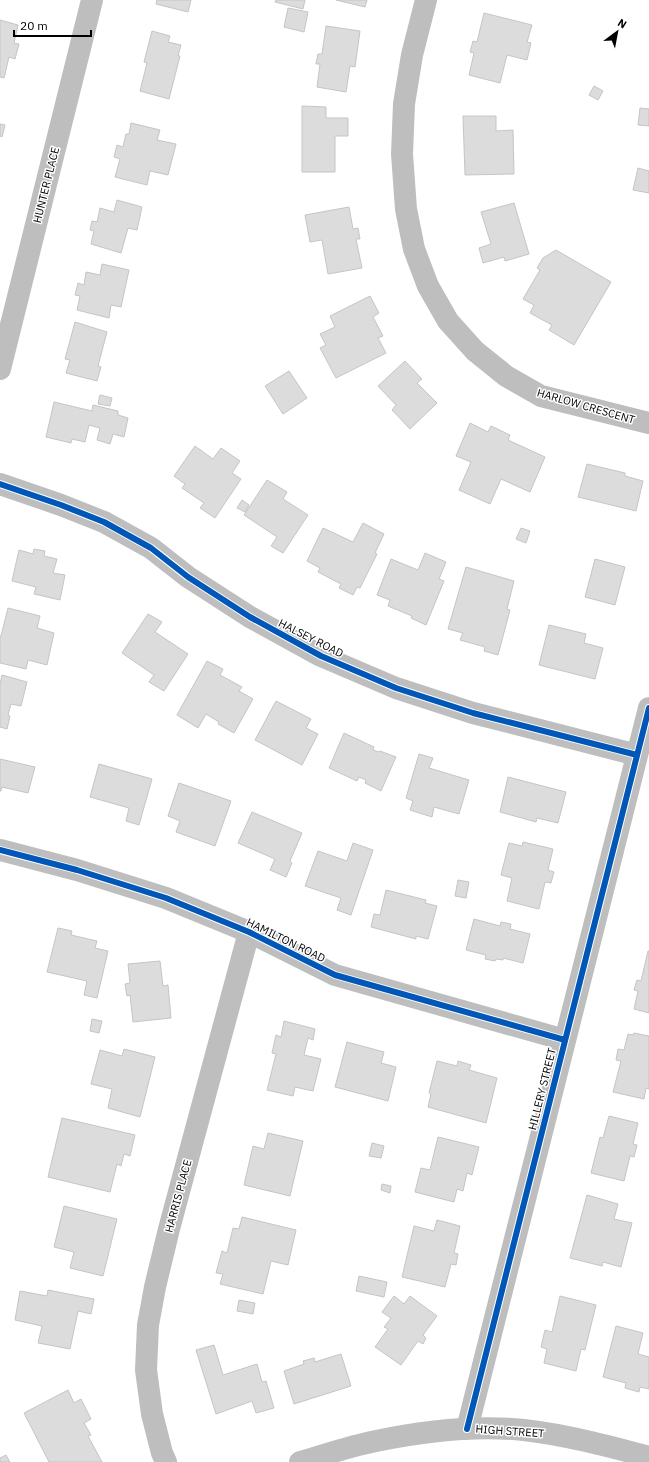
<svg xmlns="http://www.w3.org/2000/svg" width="649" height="1462" font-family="'IBM Plex Sans',sans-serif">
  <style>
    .building { fill: #dcdcdc; stroke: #c5c5c5 }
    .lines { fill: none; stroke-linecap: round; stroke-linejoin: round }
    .minor { stroke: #bebebe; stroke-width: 22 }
    .cycleway-casing { stroke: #fff; stroke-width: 8 }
    .cycleway { stroke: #0057b8; stroke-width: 6 }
    .labels { text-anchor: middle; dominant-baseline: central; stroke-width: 3; stroke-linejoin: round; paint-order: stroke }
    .street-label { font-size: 11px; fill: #000; stroke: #fff }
  </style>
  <rect width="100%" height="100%" fill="#fff"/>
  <path class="building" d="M157 0H191L188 12 156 4Z
    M276 0H305L303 9 275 2Z
    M336 0H367L365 7Z
    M288 8 308 12 304 32 284 27Z
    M484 13 532 25 527 42 531 43 527 60 507 55 500 83 469 75 474 53 470 52 473 41 477 42Z
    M0 20 18 25 14 43 19 44 15 59 9 57 4 78 0 77Z
    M326 26 360 31 355 67 350 66 346 92 317 87 320 64H316L318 54H322Z
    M152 31 170 36 168 42 181 45 178 56H180L169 99 140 91 147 63 144 62Z
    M594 86 603 91 598 100 589 95Z
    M302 106 326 107V118H348V136H335V172H302Z
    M640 108 649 109V126L638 125Z
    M463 116H496V131L513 130 514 174 465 175Z
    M131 123 160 130 157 140 176 144 168 175 150 171 147 185 115 177 120 159 114 157 117 145 123 147 126 134H129Z
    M0 124 5 125 2 137 0 136Z
    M638 168 649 171V193L633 190Z
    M117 200 142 207 137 230 128 228 121 253 91 244 94 231 90 230 92 221 97 222 100 208 114 212Z
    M514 203 529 254 505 261 504 257 483 263 479 248 491 244 481 212Z
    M349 207 353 229 358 228 360 239H356L362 268 328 274 322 240 310 242 305 215Z
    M556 250 611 282 574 345 549 330 552 325 530 313 534 305 523 299 540 270 537 268 543 258Z
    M102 264 129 270 121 307 111 305 109 318 77 310 80 296 75 295 78 283 84 285 86 272 100 275Z
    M370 296 379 313 373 317 383 336 378 338 386 353 336 378 320 348 326 345 320 334 335 327 330 316Z
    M75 322 107 332 98 366 101 367 97 381 66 373 70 360 65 359Z
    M405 361 422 379 417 383 437 403 410 429 392 410 396 405 378 386Z
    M289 371 307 398 283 414 265 386Z
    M100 395 112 398 110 406 98 404Z
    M54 402 92 411 93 405 118 411V415L128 418 124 437 113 434 110 444 97 440 100 428 89 425 85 442 72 439 71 443 46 437Z
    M470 423 488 432 491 426 510 435 508 440 545 457 530 492 501 479 490 504 459 490 471 462 456 456Z
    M195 446 213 459 221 448 240 461 232 473 241 479 215 518 200 508 204 503 182 488 185 484 174 476Z
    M587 464 625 473V476L643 481 636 511 578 497Z
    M267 480 287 492 283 499 308 515 283 553 271 546 277 537 244 515Z
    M242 500 249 505 245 512 237 508Z
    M363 523 384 534 375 553 377 554 360 588 357 587 353 595 339 588 341 584 318 572 320 568 307 561 323 528 353 542Z
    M521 528 530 531 526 543 516 539Z
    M34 549 45 551 44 556 57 559 53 573 65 575 60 600 34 594 36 587 12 581 19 550 33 554Z
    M425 553 446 562 439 579 444 581 426 625 411 618 412 616 388 606 390 600 377 595 391 559 418 570Z
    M595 559 625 567 615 605 585 597Z
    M466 567 514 581 507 609 510 610 498 655 484 651 485 647 460 640 463 633 448 629Z
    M8 608 40 616 37 628 54 633 47 665 28 660 26 669 0 663V636H1Z
    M148 614 162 622 155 632 188 654 164 691 149 682 154 675 122 653Z
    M549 625 586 634 584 643 603 648 595 679 539 665Z
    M207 661 223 669 220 675 242 687 239 691 253 699 234 733 218 724 219 722 206 714 198 728 177 715Z
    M2 675 27 682 21 706 11 704 8 715 10 716 7 729 0 727V684Z
    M276 701 311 719 306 728 318 734 302 765 255 740Z
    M344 733 374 747 373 750 379 752 380 751 396 757 381 791 365 783 366 780 359 777 357 781 329 768Z
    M419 754 433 758 429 768 469 780 459 814 434 807 432 817 410 810 413 801 406 798Z
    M0 759 35 767 28 793 2 787 1 791H0Z
    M99 764 152 779 139 825 126 821 129 808 90 797Z
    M508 777 566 792 558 823 537 818 536 822 500 812Z
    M179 783 231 801 215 846 176 832 180 821 168 816Z
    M252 812 302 833 290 861 292 863 286 877 270 870 275 859 238 843Z
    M523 842 553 849 548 870 554 872 551 883 545 882 539 909 507 901 512 878 501 875 509 843 522 846Z
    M353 843 373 850 351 915 337 910 341 898 305 886 318 851 347 861Z
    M458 880 469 882 466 898 455 896Z
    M386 890 426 900 425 903 437 906 428 939 416 936V939L371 927 374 914 380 915Z
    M474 919 500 926 501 922 511 924 510 929 530 934 523 963 503 958V960L496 959 495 961 485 959 486 955 466 950Z
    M58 928 72 931 71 935 97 941 95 948 108 951 97 998 84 995 87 981 47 972Z
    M648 951H649V1013L634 1009 638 991 634 990 637 980 641 981Z
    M160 961 163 986 168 985 171 1018 133 1022 130 995 127 996 125 984 130 983 128 964Z
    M92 1019 102 1021 99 1033 90 1031Z
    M284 1021 315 1029 313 1040 308 1038 304 1055 321 1059 313 1091 295 1087 293 1096 267 1090 276 1054 272 1053 276 1035 281 1037Z
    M634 1033 649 1036V1089L646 1088 644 1099 613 1092 621 1061 616 1060 618 1049 624 1050 628 1034 633 1035Z
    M347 1042 384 1052 381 1063 396 1067 388 1101 335 1087Z
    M124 1049 155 1057 140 1117 108 1108 112 1089 91 1084 100 1050 122 1056Z
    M437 1061 457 1066 458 1061 471 1065 469 1070 497 1078 486 1123 428 1107 431 1094 429 1093Z
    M609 1116 638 1123 633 1144 637 1145 634 1157 630 1156 624 1181 591 1173 600 1137 603 1138Z
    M62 1118 135 1135 130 1156 124 1154 121 1166 117 1164 110 1192 48 1177Z
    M268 1133 303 1141 290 1196 244 1185 253 1146 264 1149Z
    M438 1137 479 1147 472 1175 467 1173 463 1191 457 1189 454 1202 415 1192 421 1168 430 1170Z
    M372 1143 384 1146 381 1158 369 1156Z
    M382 1184 391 1186 390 1193 381 1190Z
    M587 1195 618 1204 614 1219 632 1223 621 1267 603 1262 602 1266 570 1258Z
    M64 1206 117 1219 103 1276 70 1268 74 1252 54 1247Z
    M242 1217 296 1230 288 1265 271 1261 263 1294 220 1284 223 1274 216 1273 222 1251 227 1253 233 1228 239 1229Z
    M437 1220 460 1226 454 1253 458 1254 456 1265 451 1264 445 1287 402 1277 414 1226 434 1231Z
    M359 1276 387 1282 384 1297 356 1291Z
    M48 1290 94 1299 91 1314 78 1311 70 1349 38 1343 42 1326 15 1320 20 1291 47 1296Z
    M394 1296 404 1304 410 1296 437 1316 423 1335 426 1338 423 1344 418 1341 401 1365 375 1347 388 1329 384 1327 391 1318 382 1312Z
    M560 1296 596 1305 585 1350 581 1349 576 1371 544 1363 547 1349 541 1347 545 1330 552 1332Z
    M239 1300 255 1303 253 1314 237 1311Z
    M616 1326 643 1333 638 1354 649 1357V1389L640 1387 639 1392 625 1388 626 1383 603 1377Z
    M214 1345 223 1375 257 1364 262 1382 266 1381 274 1408 256 1413 252 1401 216 1414 196 1350Z
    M341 1354 351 1386 294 1404 284 1371 304 1364 303 1361 314 1358 315 1362Z
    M68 1390 74 1403 81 1399 91 1419 84 1423 91 1435 88 1436 102 1462H49L24 1413Z
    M6 1455 10 1462H0V1458Z"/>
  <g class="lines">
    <path class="minor" d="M426 0 412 55 404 104 402 154 406 209 414 249 428 286 448 321 475 351 506 376 541 396 649 423
      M0 369 92 0
      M0 484 61 505 104 522 151 548 188 577 250 617 321 656 396 688 473 713 637 755
      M0 850 77 870 166 898 249 932 335 975 565 1040
      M467 1429 649 708
      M166 1462 162 1453 152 1414 146 1370 148 1325 155 1287 169 1229 249 932
      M300 1462C325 1455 350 1446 376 1441 424 1431 475 1425 524 1430 567 1435 608 1446 649 1457"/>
    <defs>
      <path id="cycleway" d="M0 484 61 505 104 522 151 548 188 577 250 617 321 656 396 688 473 713 637 755
        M0 850 77 870 166 898 249 932 335 975 565 1040
        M467 1429 649 708"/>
    </defs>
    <use href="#cycleway" class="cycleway-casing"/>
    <use href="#cycleway" class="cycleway"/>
  </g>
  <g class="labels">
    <g class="street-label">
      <text transform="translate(46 185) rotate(-76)">HUNTER PLACE</text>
      <text transform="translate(586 406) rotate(16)">HARLOW CRESCENT</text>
      <text transform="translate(311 638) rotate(27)">HALSEY ROAD</text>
      <text transform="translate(286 940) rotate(26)">HAMILTON ROAD</text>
      <text transform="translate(542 1089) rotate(-76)">HILLERY STREET</text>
      <text transform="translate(178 1196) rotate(-75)">HARRIS PLACE</text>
      <text transform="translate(510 1431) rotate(4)">HIGH STREET</text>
    </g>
  </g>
  <g transform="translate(617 32) rotate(32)" stroke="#ffffff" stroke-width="3" paint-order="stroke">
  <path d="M0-3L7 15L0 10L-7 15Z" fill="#000000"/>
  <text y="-6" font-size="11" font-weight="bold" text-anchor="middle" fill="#000000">N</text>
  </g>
  <path d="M14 30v6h77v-6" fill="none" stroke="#000000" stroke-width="2"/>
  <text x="20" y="30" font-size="12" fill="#000000" stroke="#ffffff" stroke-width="3" paint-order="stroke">20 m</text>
</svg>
